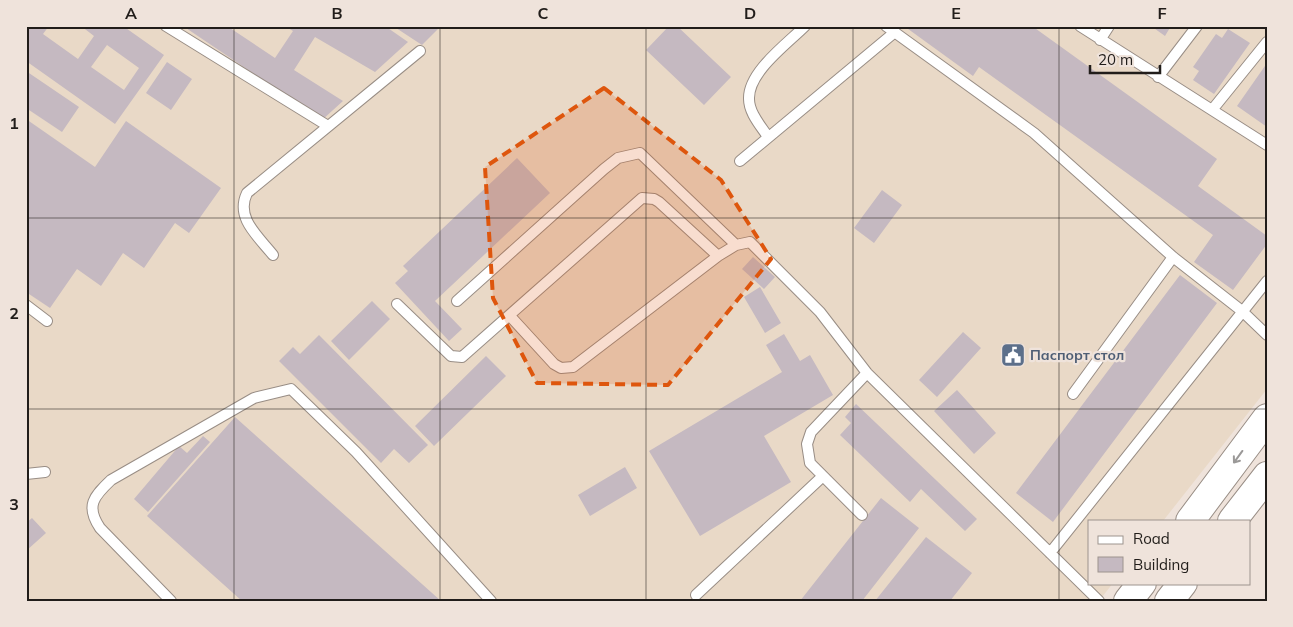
<svg xmlns="http://www.w3.org/2000/svg" width="1293" height="627" font-family="Mulish,sans-serif">
  <style>
    .industrial { fill: #e9d9c7 }
    .building { fill: #c5b9c1; fill-rule: evenodd }
    .lines { fill: none; stroke-linecap: round; stroke-linejoin: round }
    .lane-casing { stroke: #988d85; stroke-width: 12 }
    .secondary-casing { stroke: #988d85; stroke-width: 30 }
    .lane { stroke: #fff; stroke-width: 10 }
    .secondary { stroke: #fff; stroke-width: 28 }
    .oneway { stroke: #9b9998 }
    .marked { fill: #de560d; fill-opacity: 0.2; stroke: #de560d; stroke-width: 4; stroke-dasharray: 10 6; stroke-linejoin: round }
    .grid { fill: none; stroke: #211d1a; stroke-width: 1; stroke-opacity: 0.55 }
    .labels { text-anchor: middle; dominant-baseline: central; stroke-width: 4.5; stroke-linejoin: round; paint-order: stroke }
    .service-label { font-size: 14px; font-weight: bold; fill: #4e5e75; stroke: #efe3db; text-anchor: start }
    .neatline { fill: none; stroke: #211d1a; stroke-width: 2 }
    .grid-label { font-size: 16px; text-anchor: middle; font-weight: bold; fill: #211d1a }
  </style>
  <rect width="100%" height="100%" fill="#efe3db"/>
  <path class="industrial" d="M26 26H1267V389L1163 521H1089V583H1113L1099 601H26Z"/>
  <path class="building" d="M26 26H49L43 34 78 59 94 36 81 26H123L164 55 115 124 26 61ZM107 45 139 68 124 90 91 67Z
    M183 26H227L275 58 293 31 285 26H385L408 42 375 72 315 37 294 70 343 101 322 120Z
    M393 26H441L422 45Z
    M669 26H677L731 77 704 105 646 50Z
    M904 26H1032L1217 159 1198 186 1267 236V244L1233 290 1194 262 1213 235 979 67 973 76Z
    M1151 26H1171L1165 36Z
    M1228 29 1250 43 1214 94 1193 80 1199 71 1193 67 1216 34 1222 38Z
    M167 62 192 79 171 110 146 93Z
    M1267 63V127L1237 106Z
    M26 71 79 107 62 132 26 108Z
    M26 119 95 167 126 121 221 188 189 233 175 223 144 268 123 253 101 286 77 269 50 308 26 292Z
    M517 158 550 193 435 301 462 329 449 341 395 283 408 271 403 266Z
    M882 190 902 205 874 243 854 228Z
    M753 257 775 277 764 289 742 269Z
    M1180 275 1217 303 1053 522 1016 493Z
    M760 287 781 323 765 333 744 297Z
    M372 301 390 319 349 360 331 341Z
    M963 332 981 348 937 397 919 380Z
    M784 334 800 361 810 355 833 395 764 436 791 482 700 536 649 451 782 372 766 345Z
    M319 335 428 445 409 463 394 449 381 463 279 361 293 347 300 354Z
    M486 356 506 376 434 446 415 426Z
    M957 390 996 433 974 454 934 411Z
    M856 404 977 519 965 531 921 489 910 502 840 435 851 423 845 417Z
    M235 417 441 601H242L147 516Z
    M203 436 210 442 148 512 134 499 179 446 187 453Z
    M625 467 637 488 590 516 578 495Z
    M881 498 919 528 862 601H800Z
    M32 518 46 533 26 551V523Z
    M926 537 972 573 950 601H875Z"/>
  <g class="lines">
    <defs>
      <path id="lane" d="M166 26 328 126
        M886 26 1034 133 1173 257 1242 311 1267 335
        M1080 26 1267 145
        M1100 40 1109 26
        M1158 77 1197 26
        M1212 110 1267 42
        M768 137C761 126 749 113 749 99 748 72 787 44 805 26
        M740 161 895 32
        M273 255C258 236 235 218 247 193L420 51
        M457 301 604 169 618 158 640 153 736 245 750 242 820 312 867 373 1099 601
        M397 304 451 356 462 357 642 198 654 199 659 202 718 256 736 245
        M26 305 47 321
        M510 316 554 364 561 368 573 367 718 256
        M1073 394 1173 257
        M26 474 45 472
        M862 515 810 463 807 444 811 432 867 373
        M1050 553 1267 281
        M696 595 823 476
        M171 601 100 528C85 506 94 496 111 480L254 398 291 389 356 452 491 601"/>
      <path id="secondary" d="M1190 521 1267 418
        M1232 521 1267 476
        M1128 601 1142 583
        M1169 601 1183 583"/>
    </defs>
    <use href="#lane" class="lane-casing"/>
    <use href="#secondary" class="secondary-casing"/>
    <use href="#lane" class="lane"/>
    <use href="#secondary" class="secondary"/>
  </g>
  <defs><path id="oneway-shaft" d="M-6 0H5M1.5-3L5.5 0L1.5 3" fill="none" stroke-width="1.6" stroke-linecap="round" stroke-linejoin="round" transform="scale(1.25)"/></defs>
  <use class="oneway" href="#oneway-shaft" transform="translate(1238 457) rotate(126)"/>
  <path class="marked" d="M604 88 721 180 771 259 668 385 537 383 493 298 485 167Z"/>
  <path class="grid" d="M234 26V601M440 26V601M646 26V601M853 26V601M1059 26V601M26 218H1267M26 409H1267"/>
  <defs>
    <symbol id="civic-square" viewBox="-11 -11 22 22"><rect x="-9" y="-9" width="18" height="18" rx="4" fill="#5c6f8a" stroke="#efe3db"/><path d="M-.6-6.5H3V-4.5H.6V-3L4-1V1h2V6H-6V1h2V-1L-.6-3ZM-1.2 2.5V6h2.4V2.5Z" fill="#fff"/></symbol>
  </defs>
  <g fill-rule="evenodd">
    <use href="#civic-square" x="999" y="341" width="28" height="28"/>
  </g>
  <g class="labels">
    <g class="service-label">
      <text x="1030" y="355">Паспорт стол</text>
    </g>
  </g>
  <rect width="1293" height="627" fill="none" stroke="#efe3db" stroke-width="55"/>
  <rect x="1088" y="520" width="162" height="65" fill="#efe3db" stroke="#9d948e"/>
  <rect x="1098" y="536" width="25" height="8" fill="#ffffff" stroke="#9d948e"/>
  <text x="1133" y="544" font-size="15" fill="#211d1a">Road</text>
  <rect x="1098" y="557" width="25" height="15" fill="#c5b9c1" stroke="#9d948e"/>
  <text x="1133" y="570" font-size="15" fill="#211d1a">Building</text>
  <path d="M1090 65v8h70v-8" fill="none" stroke="#211d1a" stroke-width="2.5"/>
  <text x="1098" y="65" font-size="15" fill="#211d1a" stroke="#efe3db" stroke-width="4" paint-order="stroke">20 m</text>
  <rect x="28" y="28" width="1238" height="572" class="neatline"/>
  <g class="grid-label">
    <text x="131" y="19">A</text>
    <text x="337" y="19">B</text>
    <text x="543" y="19">C</text>
    <text x="750" y="19">D</text>
    <text x="956" y="19">E</text>
    <text x="1162" y="19">F</text>
    <text x="14" y="129">1</text>
    <text x="14" y="319">2</text>
    <text x="14" y="510">3</text>
  </g>
</svg>
